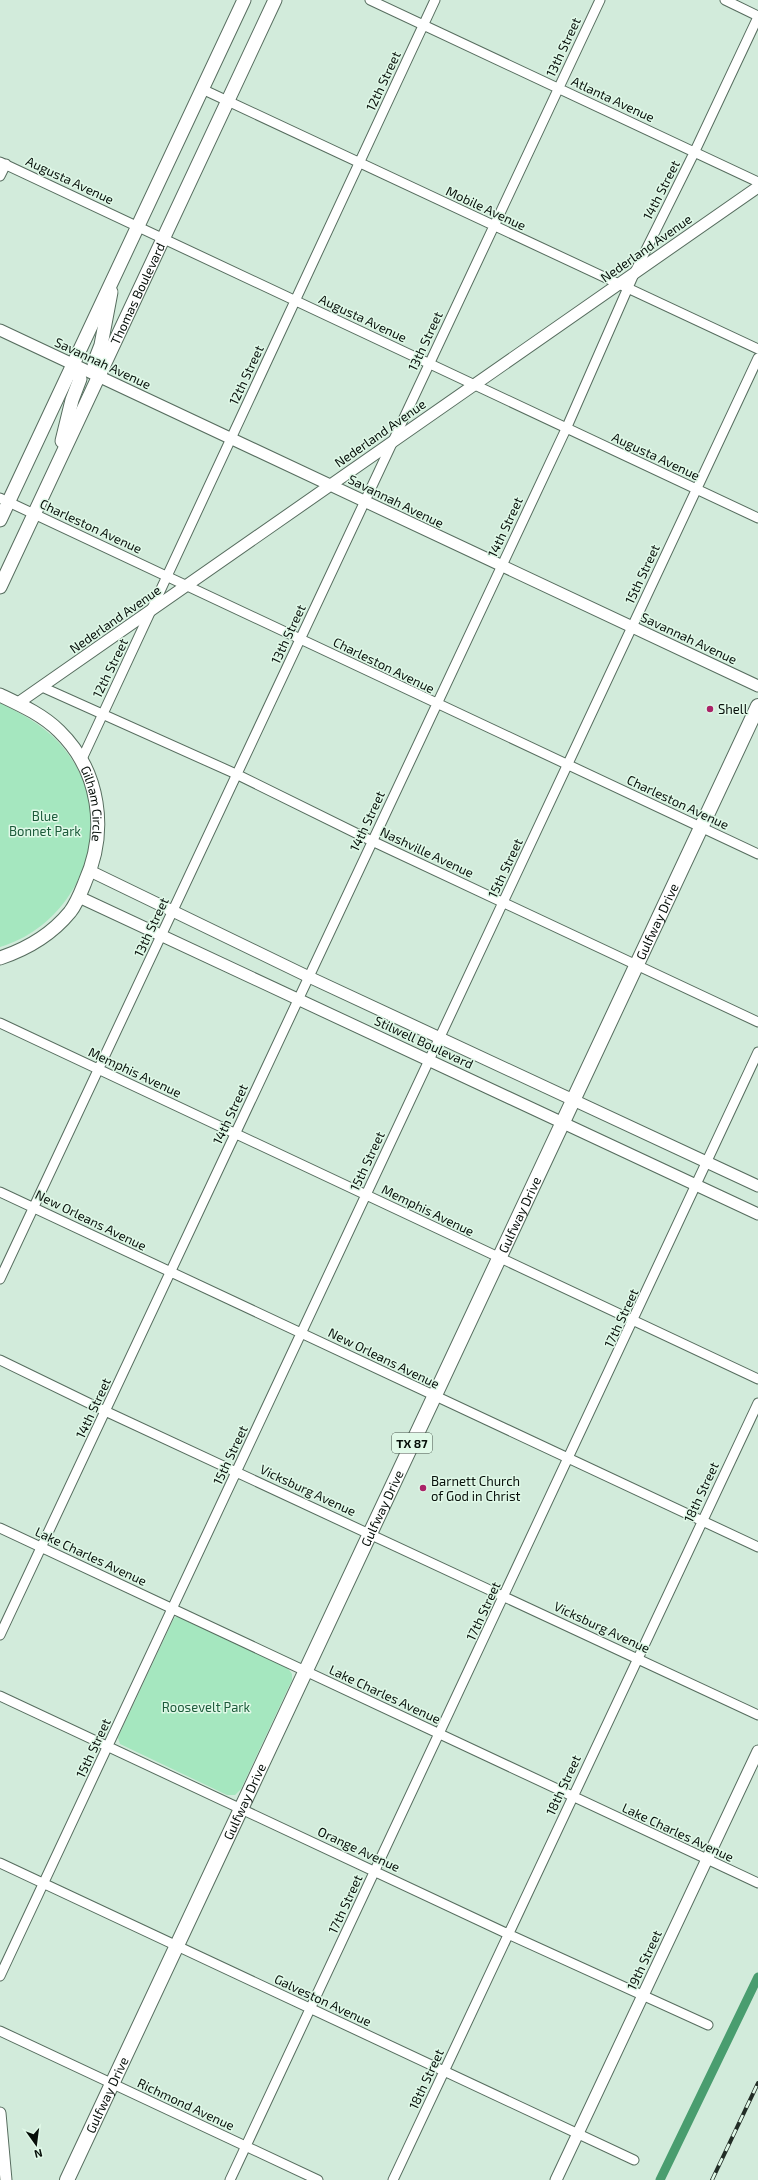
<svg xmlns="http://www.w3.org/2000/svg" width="758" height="2180" font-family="'Exo 2',sans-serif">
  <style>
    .green { fill: #a5e7bf }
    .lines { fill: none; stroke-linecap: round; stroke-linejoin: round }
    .canal { stroke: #499d6f; stroke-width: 9 }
    .minor-casing { stroke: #576d5f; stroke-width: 11 }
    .tertiary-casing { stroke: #576d5f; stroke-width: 13 }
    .secondary-casing { stroke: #576d5f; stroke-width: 15 }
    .primary-casing { stroke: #576d5f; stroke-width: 16 }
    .minor { stroke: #fff; stroke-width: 9 }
    .tertiary { stroke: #fff; stroke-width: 11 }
    .secondary { stroke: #fff; stroke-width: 13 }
    .primary { stroke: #fff; stroke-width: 14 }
    .rail-casing { stroke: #222d26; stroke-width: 4 }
    .rail { stroke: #e0f9e8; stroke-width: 2.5; stroke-dasharray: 8; stroke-linecap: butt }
    .poi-dot { fill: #aa2267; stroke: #e0f9e8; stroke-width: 1.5 }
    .labels { text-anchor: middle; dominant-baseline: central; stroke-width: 3; stroke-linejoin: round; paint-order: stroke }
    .shield { fill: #e0f9e8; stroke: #48554d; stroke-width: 1 }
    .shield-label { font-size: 12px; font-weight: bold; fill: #070f0a }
    .street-label { font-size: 13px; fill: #070f0a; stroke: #e0f9e8 }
    .poi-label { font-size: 13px; fill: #070f0a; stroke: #e0f9e8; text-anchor: start }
    .park-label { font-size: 13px; fill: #1c5a3a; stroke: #e0f9e8 }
  </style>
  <rect width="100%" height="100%" fill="#d2ebdb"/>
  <path class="green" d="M0 703C31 718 58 734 76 766 115 835 75 925 0 947Z
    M178 1616 287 1667 292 1674V1680L241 1789 235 1795H227L120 1744 118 1738 119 1735 174 1618Z"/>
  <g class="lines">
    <path class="canal" d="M660 2180 758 1977"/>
    <defs>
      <path id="minor" d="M370 0 758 182
        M725 0 758 16
        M202 89 758 349
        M0 162 758 518
        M0 176 6 164
        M0 498 758 854
        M42 687 236 774 372 841 758 1022
        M81 761 435 0
        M0 1023 758 1379
        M0 1192 758 1547
        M0 1279 600 0
        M0 1360 105 1411 758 1715
        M0 1528 758 1883
        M0 1635 566 429 634 274 694 153 758 17
        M0 1696 508 1934 708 2025
        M0 1863 634 2160
        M0 1976 758 358
        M0 2031 318 2180
        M230 2180 758 1052
        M393 2180 758 1403"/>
      <path id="tertiary" d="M0 330 758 686
        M18 703 758 187
        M90 871 309 977 758 1186
        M79 897 758 1214
        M0 2113 6 2180
        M556 2180 758 1751"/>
      <g id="secondary">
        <path d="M99 376 94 363 101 345 111 292"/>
        <path d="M62 441 72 400 80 379 73 364"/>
        <path d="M0 520 244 0"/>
        <path id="s1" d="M0 587 275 0"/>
        <path id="s2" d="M0 695C21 705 43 715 59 731 100 771 108 831 85 882 81 892 77 903 70 912 52 934 27 949 0 958"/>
      </g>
      <g id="primary">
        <path id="s3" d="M67 2180 758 706"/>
      </g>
    </defs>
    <use href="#minor" class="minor-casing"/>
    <use href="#tertiary" class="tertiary-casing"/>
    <use href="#secondary" class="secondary-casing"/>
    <use href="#primary" class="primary-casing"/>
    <use href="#minor" class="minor"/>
    <use href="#tertiary" class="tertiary"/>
    <use href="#secondary" class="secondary"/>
    <use href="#primary" class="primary"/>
    <defs>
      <path id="rail" d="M712 2180 758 2083"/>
    </defs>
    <use href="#rail" class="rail-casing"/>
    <use href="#rail" class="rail"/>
  </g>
  <g class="poi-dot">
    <circle cx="710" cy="709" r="4"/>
    <circle cx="423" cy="1488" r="4"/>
  </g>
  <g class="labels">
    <rect class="shield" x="392" y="1433" width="40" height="20" rx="3"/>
    <g class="shield-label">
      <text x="412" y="1443">TX 87</text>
    </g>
    <g class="street-label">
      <text transform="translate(563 47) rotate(-65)">13th Street</text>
      <text transform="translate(383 81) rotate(-65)">12th Street</text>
      <text transform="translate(613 99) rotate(25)">Atlanta Avenue</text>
      <text transform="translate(70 180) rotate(25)">Augusta Avenue</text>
      <text transform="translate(661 190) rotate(-63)">14th Street</text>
      <text transform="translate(486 208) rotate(25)">Mobile Avenue</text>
      <text transform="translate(646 248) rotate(-35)">Nederland Avenue</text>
      <text stroke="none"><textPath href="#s1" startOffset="324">Thomas Boulevard</textPath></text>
      <text transform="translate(363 318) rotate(25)">Augusta Avenue</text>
      <text transform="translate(425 341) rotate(-65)">13th Street</text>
      <text transform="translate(103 363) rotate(25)">Savannah Avenue</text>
      <text transform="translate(246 375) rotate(-65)">12th Street</text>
      <text transform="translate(380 433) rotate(-35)">Nederland Avenue</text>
      <text transform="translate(656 456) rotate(25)">Augusta Avenue</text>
      <text transform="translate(396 501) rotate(26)">Savannah Avenue</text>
      <text transform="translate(91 526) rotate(25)">Charleston Avenue</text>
      <text transform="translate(505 527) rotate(-65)">14th Street</text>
      <text transform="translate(642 574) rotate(-65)">15th Street</text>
      <text transform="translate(115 619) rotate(-35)">Nederland Avenue</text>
      <text transform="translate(288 634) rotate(-65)">13th Street</text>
      <text transform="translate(689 638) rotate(25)">Savannah Avenue</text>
      <text transform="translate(384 665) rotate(26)">Charleston Avenue</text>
      <text transform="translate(110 668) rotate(-64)">12th Street</text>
      <text transform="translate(678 802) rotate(25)">Charleston Avenue</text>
      <text stroke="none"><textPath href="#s2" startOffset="152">Gilham Circle</textPath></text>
      <text transform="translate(367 821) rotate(-65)">14th Street</text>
      <text transform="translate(427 852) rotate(25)">Nashville Avenue</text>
      <text transform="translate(505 868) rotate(-65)">15th Street</text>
      <text stroke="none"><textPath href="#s3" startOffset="1390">Gulfway Drive</textPath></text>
      <text transform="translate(151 927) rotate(-65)">13th Street</text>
      <text transform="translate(424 1042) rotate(25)">Stilwell Boulevard</text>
      <text transform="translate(135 1072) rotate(25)">Memphis Avenue</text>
      <text transform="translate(230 1114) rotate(-65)">14th Street</text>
      <text transform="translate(367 1161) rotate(-65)">15th Street</text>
      <text transform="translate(428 1210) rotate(26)">Memphis Avenue</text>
      <text stroke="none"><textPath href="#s3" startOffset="1066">Gulfway Drive</textPath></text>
      <text transform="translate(91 1220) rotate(26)">New Orleans Avenue</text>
      <text transform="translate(621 1318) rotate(-65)">17th Street</text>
      <text transform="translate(384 1358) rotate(26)">New Orleans Avenue</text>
      <text transform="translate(93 1408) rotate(-65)">14th Street</text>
      <text transform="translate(230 1455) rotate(-65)">15th Street</text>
      <text transform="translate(308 1490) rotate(25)">Vicksburg Avenue</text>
      <text transform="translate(701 1492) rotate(-65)">18th Street</text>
      <text stroke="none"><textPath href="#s3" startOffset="742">Gulfway Drive</textPath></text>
      <text transform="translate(91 1556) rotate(25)">Lake Charles Avenue</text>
      <text transform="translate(483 1611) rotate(-65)">17th Street</text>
      <text transform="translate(602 1627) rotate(25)">Vicksburg Avenue</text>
      <text transform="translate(385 1694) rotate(25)">Lake Charles Avenue</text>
      <text transform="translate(93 1748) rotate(-65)">15th Street</text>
      <text transform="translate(563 1785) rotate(-65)">18th Street</text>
      <text stroke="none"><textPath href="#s3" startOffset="418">Gulfway Drive</textPath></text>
      <text transform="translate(678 1832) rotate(25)">Lake Charles Avenue</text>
      <text transform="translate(359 1849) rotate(25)">Orange Avenue</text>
      <text transform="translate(345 1904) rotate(-65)">17th Street</text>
      <text transform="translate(644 1960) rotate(-65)">19th Street</text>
      <text transform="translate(323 2000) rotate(25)">Galveston Avenue</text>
      <text transform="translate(426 2079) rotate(-65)">18th Street</text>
      <text stroke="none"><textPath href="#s3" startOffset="94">Gulfway Drive</textPath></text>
      <text transform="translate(186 2104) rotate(25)">Richmond Avenue</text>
    </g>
    <g class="poi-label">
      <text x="718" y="709">Shell</text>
      <text x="431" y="1481">Barnett Church<tspan x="431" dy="15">of God in Christ</tspan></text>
    </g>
    <g class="park-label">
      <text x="45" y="816">Blue<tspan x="45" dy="15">Bonnet Park</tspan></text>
      <text x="206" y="1707">Roosevelt Park</text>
    </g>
  </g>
  <g transform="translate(36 2144) rotate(166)" stroke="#e0f9e8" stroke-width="3" paint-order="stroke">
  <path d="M0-3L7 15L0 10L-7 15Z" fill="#070f0a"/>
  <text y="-6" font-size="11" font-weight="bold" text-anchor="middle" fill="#070f0a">N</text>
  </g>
</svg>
